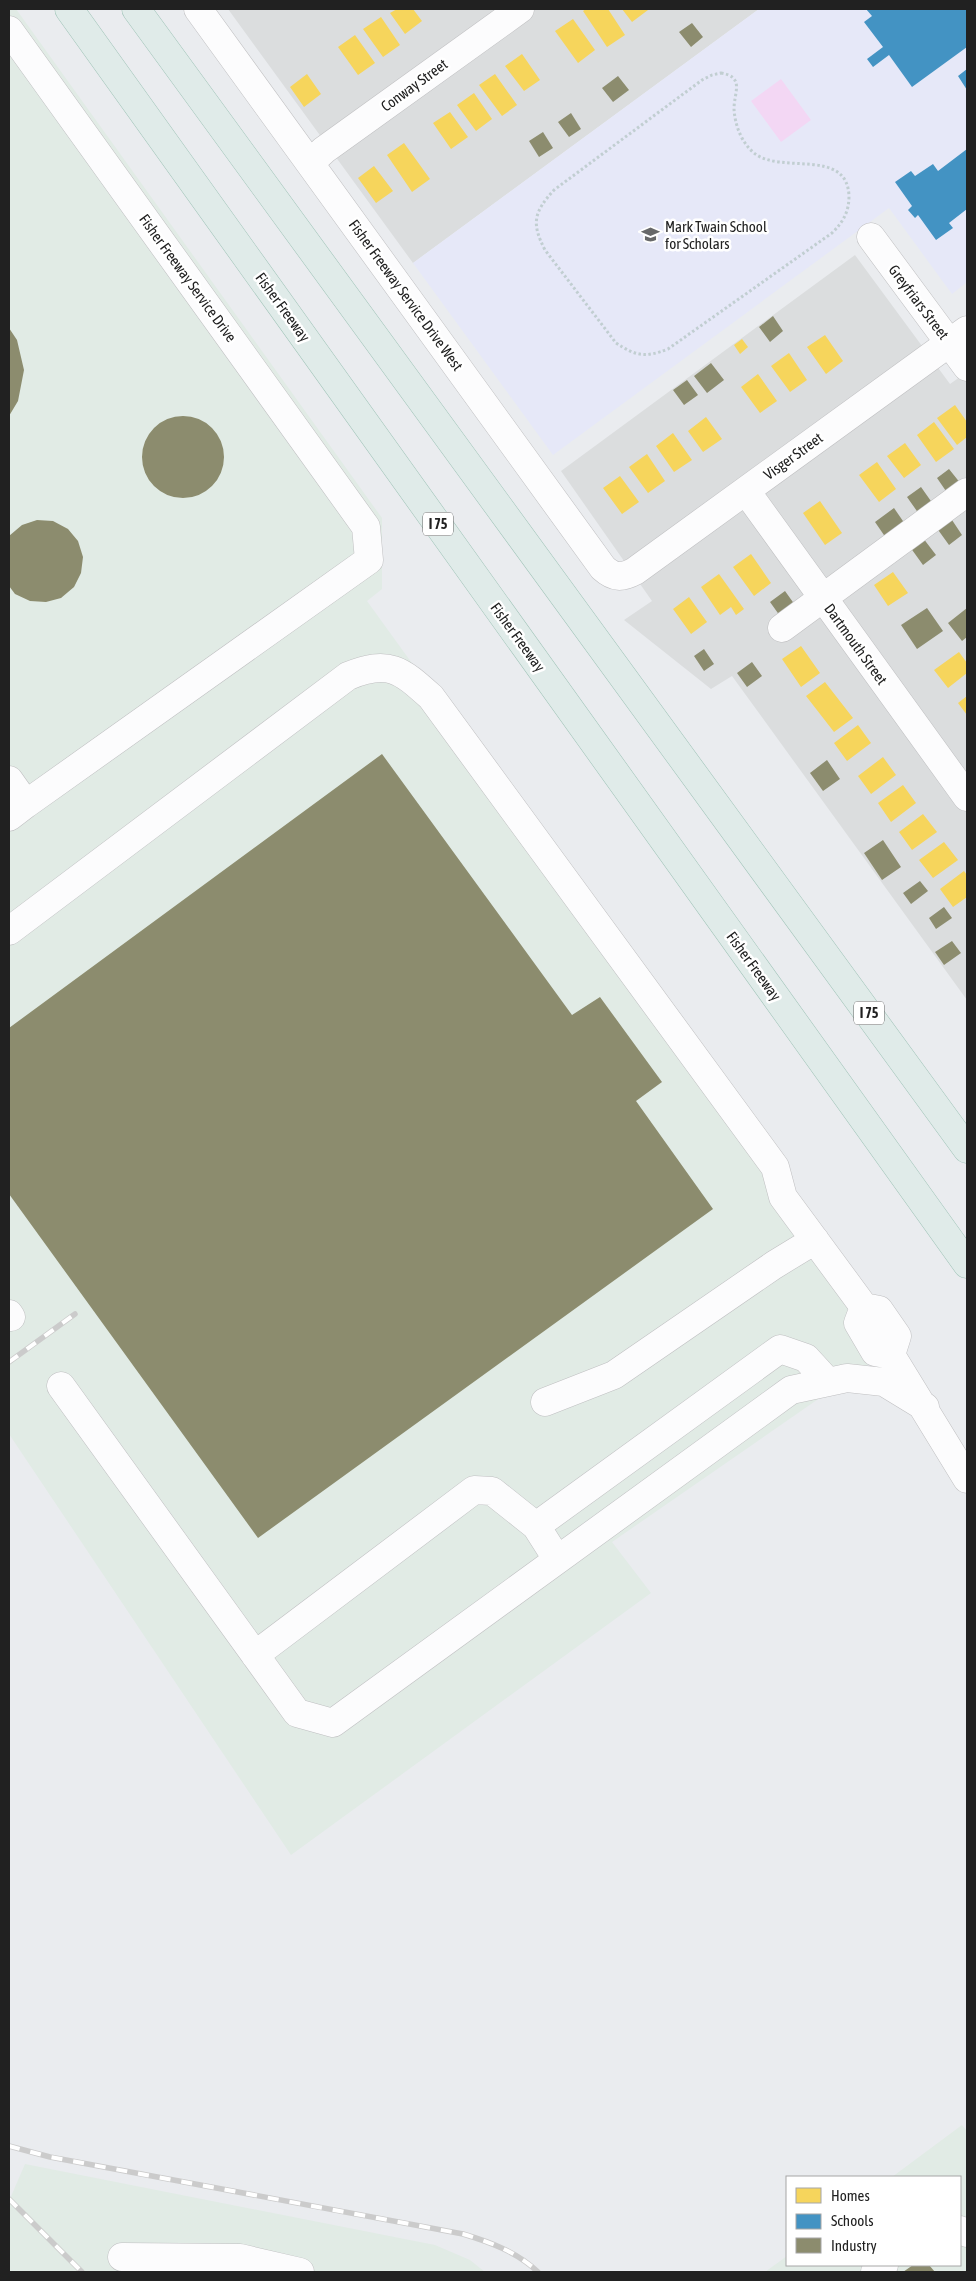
<svg xmlns="http://www.w3.org/2000/svg" width="976" height="2281" font-family="'Asap Condensed',sans-serif">
  <style>
    .residential { fill: #dbddde }
    .industrial { fill: #e1ebe5 }
    .education { fill: #e6e8f8 }
    .park { fill: #f3d7f4 }
    .homes { fill: #f6d55c }
    .schools { fill: #4393c3 }
    .industry { fill: #8c8c6e }
    .lines { fill: none; stroke-linecap: round; stroke-linejoin: round }
    .minor-casing { stroke: #bfbfc1; stroke-width: 29 }
    .highway-casing { stroke: #9fc3b7; stroke-width: 29 }
    .path { stroke: #c1ced1; stroke-width: 3; stroke-dasharray: 2.5 2.5; stroke-linecap: butt }
    .minor { stroke: #fcfcfd; stroke-width: 28 }
    .highway { stroke: #e0ebe9; stroke-width: 28 }
    .rail-casing { stroke: #cbcbcb; stroke-width: 5.5 }
    .rail { stroke: #fff; stroke-width: 4; stroke-dasharray: 11; stroke-linecap: butt }
    .labels { text-anchor: middle; dominant-baseline: central; stroke-width: 5; stroke-linejoin: round; paint-order: stroke }
    .shield { fill: #fff; stroke: #646464; stroke-width: 1 }
    .shield-label { font-size: 14px; font-weight: bold; fill: #212121 }
    .street-label { font-size: 15px; fill: #212121; stroke: #fff }
    .poi-label { font-size: 15px; fill: #212121; stroke: #fff; text-anchor: start }
  </style>
  <rect width="100%" height="100%" fill="#eaecef"/>
  <path class="residential" d="M228 9H759L413 263Z
    M855 255 950 384 967 372V1000L732 676 711 689 624 620 652 601 561 471Z"/>
  <path class="industrial" d="M9 9H16L382 518V589L367 601 902 1341 612 1542 651 1593 291 1855 9 1434Z
    M962 2125 967 2131V2272H765L787 2256V2265H960V2177H892Z
    M25 2164 435 2245 470 2260 485 2272H9V2201Z"/>
  <path class="education" d="M759 9H967V282L952 294 889 208 553 455 413 263Z"/>
  <path class="park" d="M781 79 811 120 781 142 751 101Z"/>
  <path class="homes" d="M397 9H413L422 21 405 34 390 13Z
    M586 9H608L625 35 607 47 583 11Z
    M622 9H647L648 10 632 22Z
    M381 17 400 45 383 57 363 29Z
    M573 19 595 50 578 63 555 31Z
    M355 35 375 63 358 75 338 47Z
    M522 54 540 80 524 91 505 66Z
    M307 74 321 94 304 107 290 87Z
    M495 74 517 105 502 116 479 85Z
    M474 93 492 119 476 131 457 105Z
    M450 112 468 137 451 149 433 123Z
    M404 143 430 179 412 192 387 155Z
    M374 166 393 191 376 203 358 178Z
    M825 335 843 361 826 374 807 347Z
    M742 339 748 347 740 354 734 345Z
    M789 353 807 380 790 392 771 366Z
    M758 374 777 401 760 413 741 387Z
    M955 405 967 422V437L957 445 937 418Z
    M706 417 722 439 703 452 688 431Z
    M934 422 954 449 936 462 917 435Z
    M673 433 692 460 674 472 656 446Z
    M905 443 921 465 904 478 887 456Z
    M647 454 665 481 648 493 629 467Z
    M877 462 896 489 879 502 859 475Z
    M620 476 639 502 622 514 603 488Z
    M820 501 842 533 825 545 803 513Z
    M751 554 771 583 754 596 733 567Z
    M893 572 908 593 888 606 874 585Z
    M719 574 744 609 736 615 731 607 720 615 701 587Z
    M689 597 707 622 691 634 673 609Z
    M801 646 820 673 801 687 782 659Z
    M959 652 967 663V673L948 688 934 670Z
    M825 682 853 718 834 732 806 696Z
    M967 696V715L958 703Z
    M858 725 871 743 847 761 834 743Z
    M883 757 896 775 871 794 858 776Z
    M903 785 916 803 891 822 878 803Z
    M923 814 937 832 912 850 899 832Z
    M944 842 958 860 933 878 919 860Z
    M964 871 967 875V897L953 907 940 889Z"/>
  <path class="schools" d="M866 9H967V47L912 87 889 55 873 67 867 59 883 47 864 22 872 16Z
    M967 69V90L958 76Z
    M967 149V209L949 223 953 228 936 240 918 215 915 218 908 210 912 206 895 182 911 171 915 176 933 164 938 171Z"/>
  <path class="industry" d="M692 23 703 37 691 47 679 32Z
    M618 76 629 90 613 102 602 88Z
    M571 113 581 129 569 137 558 122Z
    M543 132 553 148 539 157 529 141Z
    M773 316 783 331 770 342 759 327Z
    M9 328 17 340 24 370 18 401 9 416Z
    M711 363 724 380 707 393 694 376Z
    M687 380 698 395 684 405 673 390Z
    M142 457a41 41 0 1 1 82 0a41 41 0 1 1-82 0Z
    M949 469 961 484 948 494 937 478Z
    M921 487 933 504 919 514 907 497Z
    M894 508 905 524 886 538 875 522Z
    M950 517 962 535 949 545 936 527Z
    M37 520 53 521 68 529 78 541 83 557 81 573 74 587 61 598 46 602 30 601 15 594 9 586V536L22 525Z
    M923 538 936 555 923 565 910 547Z
    M785 591 795 605 780 616 770 602Z
    M927 608 943 631 917 649 901 625Z
    M967 608V637L962 641 948 623Z
    M704 649 714 664 704 671 694 656Z
    M752 662 762 676 747 687 737 673Z
    M382 754 572 1015 600 997 662 1082 636 1101 713 1209 258 1538 9 1194V1028Z
    M827 760 840 779 823 791 810 773Z
    M883 840 901 867 882 880 864 853Z
    M920 881 928 891 911 904 903 893Z
    M944 907 952 918 936 929 929 918Z
    M952 941 961 953 944 965 935 952Z
    M913 2265H929L935 2272H903Z"/>
  <g class="lines">
    <defs>
      <path id="minor" d="M198 9 603 568C614 578 622 578 635 571L967 330
        M9 30 366 527 369 560 26 804
        M310 163 324 150 520 9
        M871 237 967 367
        M746 491 967 797
        M782 628 967 492
        M9 780 26 804 9 817
        M9 931 348 676C389 659 401 670 431 697L775 1167 783 1197 864 1307 879 1310 897 1336 891 1355
        M864 1307 858 1323 875 1352 891 1355 967 1479
        M9 1314 11 1317
        M61 1386 297 1713 333 1723 791 1390 847 1378 884 1382 925 1407
        M545 1402 614 1375 774 1265 815 1240
        M536 1526 780 1349 806 1358 828 1382
        M255 1655 474 1490 492 1491 536 1526 557 1559
        M960 2230 967 2233
        M122 2257 240 2258 300 2272
        M875 2272 884 2265"/>
      <path id="highway" d="M69 9 967 1264
        M136 9 967 1149"/>
    </defs>
    <use href="#minor" class="minor-casing"/>
    <use href="#highway" class="highway-casing"/>
    <path class="path" d="M721 73C745 77 734 92 734 109 735 125 741 142 754 153 781 175 847 147 849 196 849 212 843 222 832 233L668 349C645 358 636 356 616 343L545 250C531 223 534 212 554 190L702 80 712 75Z"/>
    <use href="#minor" class="minor"/>
    <use href="#highway" class="highway"/>
    <defs>
      <path id="rail" d="M9 1362 75 1314
        M9 2146 50 2157 463 2234C490 2242 517 2252 538 2272
        M9 2199 82 2272"/>
    </defs>
    <use href="#rail" class="rail-casing"/>
    <use href="#rail" class="rail"/>
  </g>
  <defs>
    <symbol id="school-bare" viewBox="-9 -9 18 18"><path d="M0-5L7-2L0 1L-7-2ZM-4 1L0 2.5L4 1V4Q0 6-4 4Z" fill="#676869" stroke="#fff" stroke-width="2.5" paint-order="stroke"/></symbol>
  </defs>
  <g fill-rule="evenodd">
    <use href="#school-bare" x="638" y="222" width="25" height="25"/>
  </g>
  <g class="labels">
    <g class="shield">
      <rect x="423" y="512.5" width="30" height="23" rx="4"/>
      <rect x="854" y="1001.5" width="30" height="23" rx="4"/>
    </g>
    <g class="shield-label">
      <text x="438" y="524">I 75</text>
      <text x="869" y="1013">I 75</text>
    </g>
    <g class="street-label">
      <text transform="translate(414 85) rotate(-36)">Conway Street</text>
      <text transform="translate(188 278) rotate(54)">Fisher Freeway Service Drive</text>
      <text transform="translate(406 295) rotate(54)">Fisher Freeway Service Drive West</text>
      <text transform="translate(919 302) rotate(53)">Greyfriars Street</text>
      <text transform="translate(283 307) rotate(54)">Fisher Freeway</text>
      <text transform="translate(793 456) rotate(-36)">Visger Street</text>
      <text transform="translate(518 637) rotate(54)">Fisher Freeway</text>
      <text transform="translate(856 644) rotate(54)">Dartmouth Street</text>
      <text transform="translate(754 966) rotate(54)">Fisher Freeway</text>
    </g>
    <g class="poi-label">
      <text x="665" y="226">Mark Twain School<tspan x="665" dy="17">for Scholars</tspan></text>
    </g>
  </g>
  <rect width="976" height="2281" fill="none" stroke="#212121" stroke-width="20"/>
  <rect x="786" y="2176" width="175" height="90" fill="#ffffff" stroke="#a6a6a6"/>
  <rect x="796" y="2188" width="25" height="15" fill="#f6d55c" stroke="#a6a6a6"/>
  <text x="831" y="2201" font-size="15" fill="#212121">Homes</text>
  <rect x="796" y="2214" width="25" height="15" fill="#4393c3" stroke="#a6a6a6"/>
  <text x="831" y="2226" font-size="15" fill="#212121">Schools</text>
  <rect x="796" y="2238" width="25" height="15" fill="#8c8c6e" stroke="#a6a6a6"/>
  <text x="831" y="2251" font-size="15" fill="#212121">Industry</text>
</svg>
